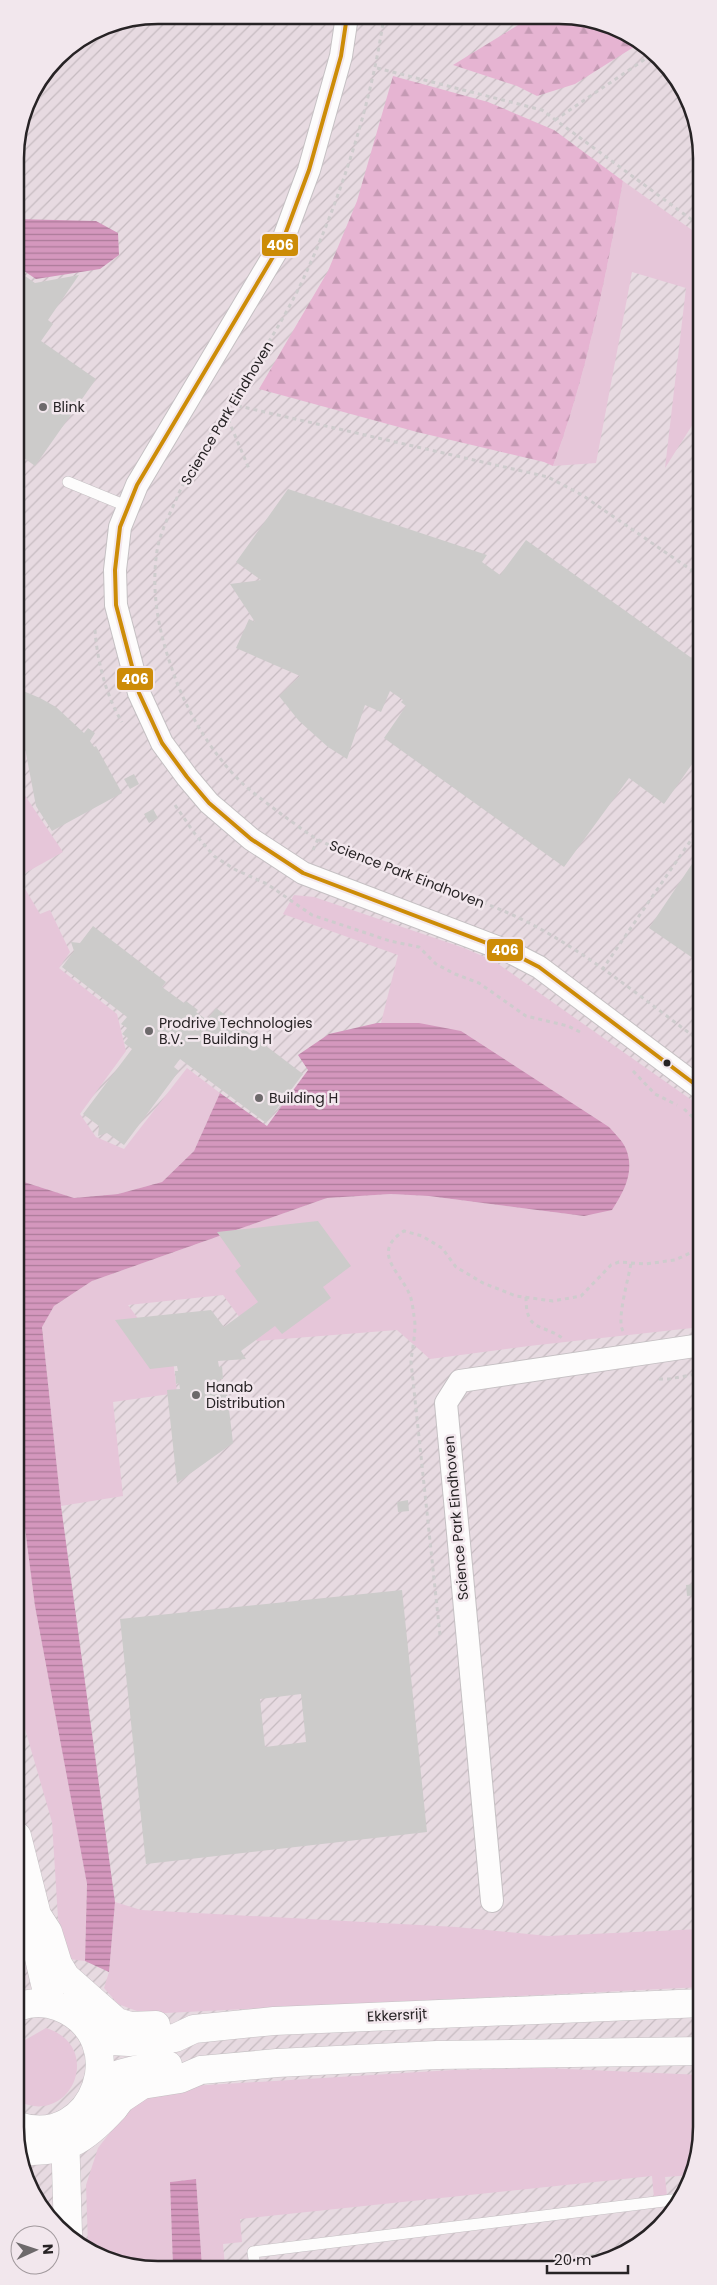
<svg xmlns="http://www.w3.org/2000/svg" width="717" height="2285" font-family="Poppins,sans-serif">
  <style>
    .industrial { fill: url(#industrial-furrows) }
    .green { fill: #e6c6d9 }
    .forest { fill: url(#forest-firs) }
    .water { fill: url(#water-rules) }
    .building { fill: #cccbca; fill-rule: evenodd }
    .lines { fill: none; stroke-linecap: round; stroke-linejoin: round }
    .lane-casing { stroke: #c5c0c3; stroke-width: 12 }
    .street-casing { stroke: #c5c0c3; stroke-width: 24 }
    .secondary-casing { stroke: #c5c0c3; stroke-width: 29 }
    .highway-casing { stroke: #c5c0c3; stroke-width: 29 }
    .path { stroke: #cecccd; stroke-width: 3; stroke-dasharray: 4 4; stroke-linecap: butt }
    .lane { stroke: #fdfcfc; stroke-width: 11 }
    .street { stroke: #fdfcfc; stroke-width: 22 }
    .secondary { stroke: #fdfcfc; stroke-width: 28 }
    .highway { stroke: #fdfcfc; stroke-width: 28 }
    .bus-1-casing { stroke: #f2e7ed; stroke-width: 8 }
    .bus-1 { stroke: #cd8c07; stroke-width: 4 }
    .poi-dot { fill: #6d696b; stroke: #f2e7ed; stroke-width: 2 }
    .bus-dot { fill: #272325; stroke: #f2e7ed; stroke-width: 2 }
    .labels { text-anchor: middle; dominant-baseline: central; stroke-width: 5; stroke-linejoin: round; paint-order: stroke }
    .poi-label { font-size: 14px; fill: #272325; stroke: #f2e7ed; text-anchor: start }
    .street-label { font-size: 14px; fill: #272325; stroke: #f2e7ed }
    .rim { fill: none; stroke: #272325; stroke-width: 2.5 }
    .line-badge { stroke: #f2e7ed; stroke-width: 2 }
    .badge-label { font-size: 14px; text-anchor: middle; font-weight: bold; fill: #fff }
  </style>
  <defs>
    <pattern id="industrial-furrows" width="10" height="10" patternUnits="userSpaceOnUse" patternTransform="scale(1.25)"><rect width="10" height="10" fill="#e7dae1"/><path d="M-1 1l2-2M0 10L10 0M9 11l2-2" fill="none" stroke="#c6bbc1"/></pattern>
    <pattern id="forest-firs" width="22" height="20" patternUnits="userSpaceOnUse" patternTransform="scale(1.25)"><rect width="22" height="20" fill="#e6b4d2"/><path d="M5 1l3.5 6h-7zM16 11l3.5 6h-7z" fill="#c59ab4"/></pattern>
    <pattern id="water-rules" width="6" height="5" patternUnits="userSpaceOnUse" patternTransform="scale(1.25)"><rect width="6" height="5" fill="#d497bd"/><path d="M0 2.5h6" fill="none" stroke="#ac7b99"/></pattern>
  </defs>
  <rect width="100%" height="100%" fill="#efeaed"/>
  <path class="industrial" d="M158 15 587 18 660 57 699 130 702 2136 691 2182 666 2222 630 2251 587 2267H130L57 2228 18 2156 15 149 26 103 57 57 103 26Z"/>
  <path class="green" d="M623 181 699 235 700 413 665 468 686 288 632 272 596 463 553 466C587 374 606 277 623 181Z
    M16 777 24 794 63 852 18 877 40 914 50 910 70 952 59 968 117 1014 126 1051 80 1114 96 1137 124 1149 187 1068 220 1093 194 1151 162 1182 118 1194 74 1198 24 1182 16 1134Z
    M294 895 314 897 464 948 494 961 700 1106 701 1327 529 1346 430 1359 397 1330 257 1341 223 1295 128 1305 162 1351H172L177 1393 113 1402 123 1496 61 1506 42 1326 54 1306 92 1281 327 1198 391 1194 429 1196 584 1216 419 1023H381L398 955 283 914Z
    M17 1466 35 1606 87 1884 85 1961 69 1959 58 1918 52 1822 17 1701Z
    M115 1902 141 1910 456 1927 548 1936 701 1929 702 1987 145 2014 118 2004 104 1988 109 1972Z
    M46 2028C105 2046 71 2128 18 2101V2044Z
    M545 2068 702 2075V2136L693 2175 665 2177 667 2196 654 2198 652 2176 240 2219 242 2242 223 2244 225 2267H202L196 2179 170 2182 173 2267H130L88 2245 86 2185 98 2148 129 2108 151 2094 175 2087 453 2070Z"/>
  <path class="forest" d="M531 17 587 18 637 45 575 84 537 96 517 86 453 65Z
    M393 76 488 102 554 130 623 181C606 277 587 374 553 466L544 462 417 432 259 389 328 271 357 201Z"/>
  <path class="water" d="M15 219 96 221 118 233 119 255 100 269 36 279 15 265Z
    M377 1023H419L461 1031 609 1127C614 1133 623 1141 626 1149 635 1172 624 1191 612 1210L584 1216 429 1196 391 1194 327 1198 92 1281 54 1306 42 1327 61 1506 115 1902 109 1972 85 1961 87 1884 35 1606 17 1466 16 1134 24 1182 74 1198 118 1194 162 1182 194 1151 220 1093 267 1126 308 1070 298 1055 329 1034Z
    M196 2179 202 2267H173L170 2182Z"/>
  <path class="building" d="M15 269 35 283 79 275 48 320 53 324 41 341 96 379 35 466 16 452Z
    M288 489 487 555 482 562 500 575 526 540 700 664V677L694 686 700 691V753L664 804 629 778 564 867 384 738 406 706 401 702 403 700 390 691 381 712 365 705 347 759 328 747 299 721 279 696 300 676 236 648 249 619 255 622 230 584 261 580 236 562Z
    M16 688 40 698 56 707 84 733 88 728 95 733 90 741 94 747 96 746 122 793 52 831 36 806 20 722 16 721Z
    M134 774 139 784 130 789 124 779Z
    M153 809 158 818 149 823 144 814Z
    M700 852V963L649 928Z
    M93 926 166 982 162 987 184 1003 186 1001 198 1010 196 1012 207 1020 216 1008 303 1074 266 1123 180 1059 174 1067 179 1071 124 1145 107 1133 98 1136 99 1126 83 1114 132 1049 124 1043 128 1038 122 1034 127 1028 121 1024 127 1017 62 967 74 951 71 942 80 943Z
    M318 1221 351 1266 323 1287 331 1298 282 1334 275 1326 241 1351 246 1359 218 1361 219 1367 222 1366 223 1379H220L221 1384H226L233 1443 177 1483 167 1390 180 1389 179 1383 176 1384 175 1371H178L177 1366 150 1369 115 1320 211 1310 224 1327 258 1302 235 1271 241 1266 217 1232Z
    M408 1500 409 1511 398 1512 397 1502Z
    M697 1584 698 1595 687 1596 686 1585Z
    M402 1590 427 1832 146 1864 120 1619ZM301 1694 306 1742 265 1747 260 1699Z
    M585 2250 587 2255 601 2253 603 2261 587 2267H557L576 2264 575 2256 586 2255Z"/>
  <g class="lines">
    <defs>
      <path id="lane" d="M68 482 129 507
        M255 2267 253 2252 680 2199"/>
      <path id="street" d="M347 16 341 56 309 170 283 240 137 485 120 527 115 570 116 605 139 693 162 743 187 777 209 803 251 839 303 873 510 952 539 967 700 1088
        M492 1901 446 1403 460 1381 701 1345"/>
      <path id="secondary" d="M98 2083C121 2071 142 2068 168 2065
        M114 2108 121 2099 142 2085 180 2079 201 2070 277 2063 437 2055 702 2051"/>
      <path id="highway" d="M17 1836 37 1915 34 1936 41 1967 46 1988 53 2005
        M37 1915 48 1932 58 1964 66 1977 117 2022 130 2026 156 2025
        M18 2007C31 2002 46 2002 59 2007 135 2037 95 2151 18 2126
        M95 2040 129 2042 175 2038 194 2029 274 2021 702 2003
        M65 2131 68 2234
        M18 2150C63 2155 85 2140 114 2108"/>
    </defs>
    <use href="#lane" class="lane-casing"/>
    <use href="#street" class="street-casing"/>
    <use href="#secondary" class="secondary-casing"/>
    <use href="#highway" class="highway-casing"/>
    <path class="path" d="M384 16C372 101 342 194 306 273 271 350 215 416 179 493 171 512 160 531 157 551 151 590 158 629 171 666 184 707 210 752 242 783 255 795 271 806 285 817 296 824 307 834 319 840 377 870 446 886 506 912 575 942 639 996 700 1041
      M377 68 542 110 699 225
      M555 120 654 53
      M230 404 548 477 582 495 700 576
      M225 412 250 471
      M95 630C97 660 106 696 122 722
      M175 805 195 834 214 856 234 869 267 884 312 915 390 941 419 947 436 964 455 974 479 983 526 1016 568 1026 580 1032
      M313 850 318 839
      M602 970 700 827
      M633 1071 655 1094 677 1105
      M684 1109 700 1124
      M526 1297C526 1334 542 1322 565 1340
      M623 1331C616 1320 629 1277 631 1263
      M659 1379H669L701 1373
      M440 1635 411 1362C412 1348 417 1330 414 1316 413 1309 412 1299 409 1293 399 1271 371 1252 404 1231L422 1236 442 1248 456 1267 483 1283 516 1296 553 1301 581 1296 611 1265 619 1262 645 1264 675 1260 701 1248"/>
    <use href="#lane" class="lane"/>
    <use href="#street" class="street"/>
    <use href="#secondary" class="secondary"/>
    <use href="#highway" class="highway"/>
    <defs>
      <path id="bus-1" d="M347 16 341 56 309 170 283 240 137 485 120 527 115 570 116 605 139 693 162 743 187 777 209 803 251 839 303 873 510 952 539 967 700 1088"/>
    </defs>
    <use href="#bus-1" class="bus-1-casing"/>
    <use href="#bus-1" class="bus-1"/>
  </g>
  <g class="poi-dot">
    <circle cx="43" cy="407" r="5"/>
    <circle cx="149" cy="1031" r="5"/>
    <circle cx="259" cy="1098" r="5"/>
    <circle cx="196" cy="1395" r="5"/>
  </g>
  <circle class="bus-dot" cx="667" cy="1063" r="4.5"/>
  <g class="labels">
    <g class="poi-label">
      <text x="53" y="407">Blink</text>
      <text x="159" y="1023">Prodrive Technologies<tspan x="159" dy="16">B.V. — Building H</tspan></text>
      <text x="269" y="1098">Building H</text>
      <text x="206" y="1387">Hanab<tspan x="206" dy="16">Distribution</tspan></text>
    </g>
    <g class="street-label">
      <text transform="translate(227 413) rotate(-59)">Science Park Eindhoven</text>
      <text transform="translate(407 874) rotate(21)">Science Park Eindhoven</text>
      <text transform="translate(456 1518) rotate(-95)">Science Park Eindhoven</text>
      <text transform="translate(397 2015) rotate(-3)">Ekkersrijt</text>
    </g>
  </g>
  <path d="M0 0H717V2285H0ZM158 24H559A134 134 0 0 1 693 158V2127A134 134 0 0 1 559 2261H158A134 134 0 0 1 24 2127V158A134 134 0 0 1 158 24Z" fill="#f2e7ed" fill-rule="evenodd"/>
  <path class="rim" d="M158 24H559A134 134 0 0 1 693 158V2127A134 134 0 0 1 559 2261H158A134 134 0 0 1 24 2127V158A134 134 0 0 1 158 24Z"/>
  <g class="line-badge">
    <rect x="261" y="233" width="38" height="24" rx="5" fill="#cd8c07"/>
    <rect x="116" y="667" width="38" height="24" rx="5" fill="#cd8c07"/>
    <rect x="486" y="938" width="38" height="24" rx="5" fill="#cd8c07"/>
  </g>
  <g class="badge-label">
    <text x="280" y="250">406</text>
    <text x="135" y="684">406</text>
    <text x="505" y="955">406</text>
  </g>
  <g transform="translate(35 2250) rotate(87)"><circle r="24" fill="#f2e7ed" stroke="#a1999d"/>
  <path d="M0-4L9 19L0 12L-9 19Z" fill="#6d696b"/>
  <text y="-8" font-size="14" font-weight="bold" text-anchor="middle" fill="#272325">N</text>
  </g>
  <path d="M547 2265v8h81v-8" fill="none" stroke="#272325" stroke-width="2.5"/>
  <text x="554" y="2265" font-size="15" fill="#272325" stroke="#f2e7ed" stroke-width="4" paint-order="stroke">20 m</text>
</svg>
